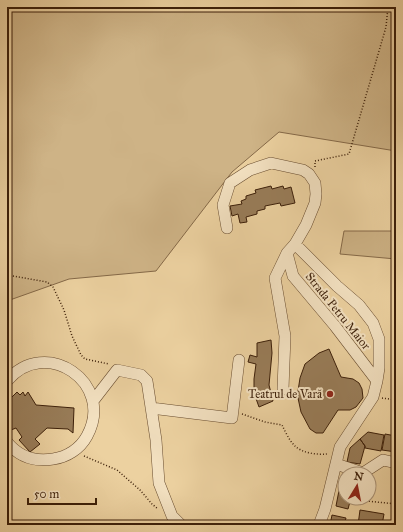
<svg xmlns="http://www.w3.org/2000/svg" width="403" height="532" font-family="'IM FELL Great Primer',serif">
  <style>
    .green { fill: #ceb386; stroke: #856948 }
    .building { fill: #987c58; stroke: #3c1f09 }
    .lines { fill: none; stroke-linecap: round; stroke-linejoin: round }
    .minor-casing { stroke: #684c2f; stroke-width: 12 }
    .path { stroke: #3c1f09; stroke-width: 1.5; stroke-dasharray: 1 2; stroke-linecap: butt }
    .minor { stroke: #f3e1c1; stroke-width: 11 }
    .poi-dot { fill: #8f2418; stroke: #f3e1c1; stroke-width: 1.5 }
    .labels { text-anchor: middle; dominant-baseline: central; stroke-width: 4; stroke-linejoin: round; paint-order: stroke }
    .street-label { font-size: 12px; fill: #3c1f09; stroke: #f3e1c1 }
    .poi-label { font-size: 12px; fill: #3c1f09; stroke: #f3e1c1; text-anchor: end }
  </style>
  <rect width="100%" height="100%" fill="#ecd1a0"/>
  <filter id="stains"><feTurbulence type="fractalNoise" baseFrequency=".005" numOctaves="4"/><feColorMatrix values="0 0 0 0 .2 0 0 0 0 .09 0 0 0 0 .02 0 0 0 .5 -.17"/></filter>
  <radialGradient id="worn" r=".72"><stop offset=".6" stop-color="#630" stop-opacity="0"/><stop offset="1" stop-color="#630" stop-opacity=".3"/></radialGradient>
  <path class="green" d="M7 7H396V151L279 132 232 172 156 271 69 279 7 301Z
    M344 231H396V259L340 254Z"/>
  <path class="building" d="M271 186 272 189 283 186 284 189 291 187 295 203 281 206 280 203 265 206V209L257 211V214L246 217 247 222 240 223 238 214 232 216 230 206 242 204 241 201 246 199V196L256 193 255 190Z
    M271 340 272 353 269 385 273 401 259 407 254 393V379L256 364 248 362 250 355 257 357V343Z
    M329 349 341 377 353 379 359 383 362 389 363 398 356 407 350 410H338L323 433H316L310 429 301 412 298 398V391L300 378 305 364 319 353Z
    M17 392 20 395 23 392 25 396 28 392 36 405 74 408 73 433 68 429 47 428 35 439 40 444 30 452 19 440 22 437 16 428 11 430 7 422V402Z
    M368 432 384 435 381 451 365 448V446L360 439Z
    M385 434 396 436V452L382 450Z
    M360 439 365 446 360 464 347 462 350 448Z
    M342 475 345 476V498H351L348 509 336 506Z
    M360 510 384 514 382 525H358Z
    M332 515 346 518 344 525H330Z
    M128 521 137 525H126Z"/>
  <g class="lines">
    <defs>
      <path id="minor" d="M227 228 223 205 230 183 250 170 271 163 303 170 309 174 315 183 316 194 315 203 306 225 295 244 287 253 293 276 335 326 377 381
        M295 244 337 286 359 305 373 323 379 339V368L377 381 373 397 340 447 325 509 319 525
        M7 381C45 335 116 383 87 436 80 449 67 457 53 459 35 462 19 457 7 442
        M283 389 285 336 275 278 287 253
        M93 401 117 370 141 375 147 381 156 440 159 483 172 516 181 525
        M151 408 232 418 239 360
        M336 464 363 473 383 460 396 463"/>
    </defs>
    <use href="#minor" class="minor-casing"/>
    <path class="path" d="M315 167V161L349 154 386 27 388 7
      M7 275 47 282 53 287 64 310 72 336 81 355 85 359 109 364
      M382 398 396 400
      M242 414 265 422 282 425C285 431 289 440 294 445 301 453 317 455 327 454
      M84 456 117 470 140 490 152 504 158 509
      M357 500 396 504"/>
    <use href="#minor" class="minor"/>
  </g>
  <circle class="poi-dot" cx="330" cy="394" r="4"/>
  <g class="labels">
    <g class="street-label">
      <text transform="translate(338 311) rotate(51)">Strada Petru Maior</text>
    </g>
    <g class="poi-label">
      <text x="322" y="394">Teatrul de Vară</text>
    </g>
  </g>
  <rect width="403" height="532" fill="none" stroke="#ecd1a0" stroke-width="24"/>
  <rect x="8" y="8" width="387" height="516" fill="none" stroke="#3c1f09" stroke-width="2"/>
  <rect x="12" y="12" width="379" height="508" fill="none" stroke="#3c1f09"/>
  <g transform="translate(357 486) rotate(10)"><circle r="19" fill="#f3e1c1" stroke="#aa9377"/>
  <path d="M0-3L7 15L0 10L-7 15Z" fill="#8f2418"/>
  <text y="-6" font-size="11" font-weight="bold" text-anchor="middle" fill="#3c1f09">N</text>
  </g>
  <path d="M28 498v6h68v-6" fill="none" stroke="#3c1f09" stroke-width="2"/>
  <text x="34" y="498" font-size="12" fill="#3c1f09" stroke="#f3e1c1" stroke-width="3" paint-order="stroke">50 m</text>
  <rect width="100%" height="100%" filter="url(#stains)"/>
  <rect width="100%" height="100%" fill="url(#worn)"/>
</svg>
